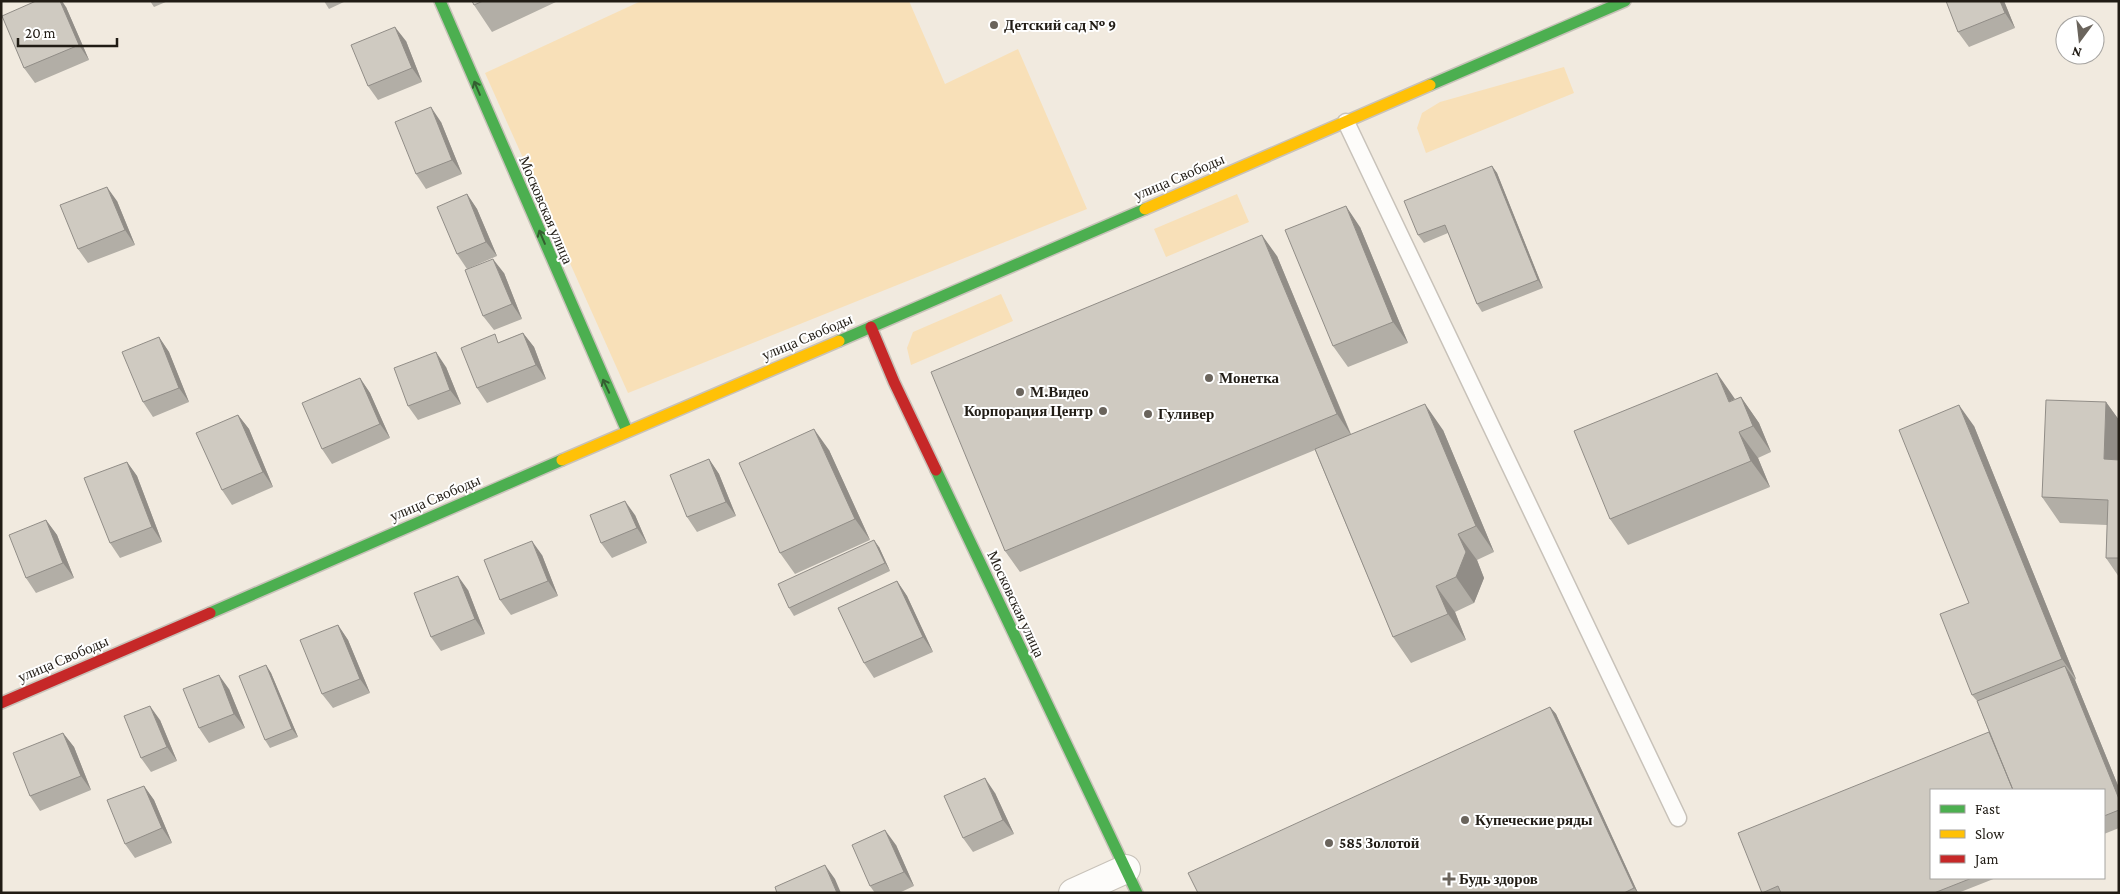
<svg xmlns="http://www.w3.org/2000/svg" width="2120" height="894" font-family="'Crimson Pro',serif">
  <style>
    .green { fill: #f8e0b8 }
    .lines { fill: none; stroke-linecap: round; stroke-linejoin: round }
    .lane-casing { stroke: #c8c2b9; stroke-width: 19 }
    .street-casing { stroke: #c8c2b9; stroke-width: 30 }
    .fast-casing { stroke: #c8c2b9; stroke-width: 14 }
    .slow-casing { stroke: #c8c2b9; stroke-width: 14 }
    .jam-casing { stroke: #c8c2b9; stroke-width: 14 }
    .lane { stroke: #fdfcfa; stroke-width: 16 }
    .street { stroke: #fdfcfa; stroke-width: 28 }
    .fast { stroke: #4caf50; stroke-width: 11 }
    .slow { stroke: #ffc107; stroke-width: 11 }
    .jam { stroke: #c62828; stroke-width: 11 }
    .wall { fill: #b2aea6 }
    .shaded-wall { fill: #918d87 }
    .building { fill: #cfcac1; stroke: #918d87 }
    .oneway { stroke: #345e30 }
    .poi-dot { fill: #6a645c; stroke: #fff; stroke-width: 2 }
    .labels { text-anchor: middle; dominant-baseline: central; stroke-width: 4; stroke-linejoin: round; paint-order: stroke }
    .poi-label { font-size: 15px; font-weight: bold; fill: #211c15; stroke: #fff; text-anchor: start }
    .street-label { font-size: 15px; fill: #211c15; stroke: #fff }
  </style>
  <rect width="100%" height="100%" fill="#f1eadf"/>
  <path class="green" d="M641 1H909L945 84 1018 49 1087 209 628 393 485 73Z
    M1564 67 1574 93 1426 153 1417 128 1422 113 1440 102Z
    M1237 194 1249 222 1166 257 1154 229Z
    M1001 294 1013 321 911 365 907 348 913 332Z"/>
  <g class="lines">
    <defs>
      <path id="lane" d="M1346 122 1678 818"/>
      <path id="street" d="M1073 893 1126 869"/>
      <path id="fast" d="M440 1 627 431
        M1430 85 1625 1
        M839 341 1145 209
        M936 470 1137 893
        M210 613 562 460"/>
      <path id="slow" d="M1145 209 1430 85
        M562 460 839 341"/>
      <path id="jam" d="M871 327 894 382 936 470
        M1 703 210 613"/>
    </defs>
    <use href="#lane" class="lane-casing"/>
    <use href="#street" class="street-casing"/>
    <use href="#fast" class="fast-casing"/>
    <use href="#slow" class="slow-casing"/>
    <use href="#jam" class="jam-casing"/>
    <use href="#lane" class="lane"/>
    <use href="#street" class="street"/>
    <use href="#fast" class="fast"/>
    <use href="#slow" class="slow"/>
    <use href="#jam" class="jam"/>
  </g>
  <path class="wall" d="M150 1H168L154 7Z
    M324 1H346L329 9Z
    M472 1H558L492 32 474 5Z
    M2004 1 2015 28 1969 47 1958 32Z
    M66 7 89 60 35 83 24 68Z
    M406 41 422 82 378 100 368 86Z
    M441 122 462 174 426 189 416 174Z
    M1492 166 1497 173 1543 288 1482 312 1477 304 1448 233 1424 243 1418 235Z
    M467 194 477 209 497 256 467 269 457 254Z
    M117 201 135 245 88 263 78 249Z
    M1360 227 1408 343 1348 367 1333 346Z
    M1277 256 1351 434 1443 430 1494 552 1477 560 1484 578 1474 603 1455 612 1466 640 1411 663 1393 637 1315 450 1020 572 1005 551Z
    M504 273 522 319 494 330 483 316Z
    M523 333 534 347 546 379 487 403 477 388 500 342Z
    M159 337 169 352 189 402 153 417 143 402Z
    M446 367 461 404 418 420 408 406Z
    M360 378 370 393 390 438 332 464 322 449Z
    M1741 397 1759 423 1771 452 1758 458 1770 487 1628 545 1610 519 1736 399Z
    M2106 402 2119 420V577L2106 558 2107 525 2060 523 2042 497Z
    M238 415 249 429 273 487 232 505 222 490Z
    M1974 426 2076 679 2075 680 2119 788V828L2104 834V790L1931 878H1996L1958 893H1762L1989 732 1977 701 1972 695 1969 603Z
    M829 450 870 540 795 574 780 553Z
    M709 459 719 474 736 516 697 532 687 517Z
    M127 462 137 476 162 542 120 558 110 543Z
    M635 515 647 543 612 558 601 543Z
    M46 520 57 535 74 578 36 593 26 578Z
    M879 547 890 571 794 616 789 608Z
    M542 555 558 596 511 615 500 600Z
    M897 581 907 596 933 652 874 678 864 663Z
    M468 590 485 634 441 651 431 637Z
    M338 625 348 640 370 693 333 708 322 694Z
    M266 665 271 673 298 737 270 748 265 740Z
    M229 689 245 728 209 743 199 728Z
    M1550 707 1556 714 1638 893H1198Z
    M160 720 177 761 151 772 141 758Z
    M63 733 74 747 91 790 40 811 30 796Z
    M144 786 154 800 172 843 135 858 125 844Z
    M995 793 1014 834 973 852 963 838Z
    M896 845 914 886 899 893H875L870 886Z"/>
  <path class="shaded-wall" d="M60 1H62L66 7 89 60 79 45Z
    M2000 1H2004L2015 28 2005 13Z
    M395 27 406 41 422 82 412 68Z
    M431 107 441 122 462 174 452 160Z
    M1492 166 1497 173 1543 288 1538 280Z
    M107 187 117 201 135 245 125 230Z
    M467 194 477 209 497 256 486 242Z
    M1346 206 1360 227 1408 343 1393 322Z
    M1262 235 1277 256 1351 435 1337 414Z
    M493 259 504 273 522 319 512 304Z
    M523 333 534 347 546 379 536 365Z
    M159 337 169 352 189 402 179 388Z
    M436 352 446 367 461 404 450 390Z
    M1717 373 1735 399 1729 402Z
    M360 378 370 393 390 438 380 424Z
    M1741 397 1759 423 1771 452 1753 426Z
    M2106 402 2119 420V480L2104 459Z
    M1425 404 1443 430 1494 552 1476 526Z
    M1959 405 1974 426 2076 679 2062 659Z
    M238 415 249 429 273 487 263 472Z
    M814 429 829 450 870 540 855 519Z
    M1739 432 1758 458 1770 487 1751 461Z
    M709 459 719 474 736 516 726 502Z
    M127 462 137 476 162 542 152 527Z
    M625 501 635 515 647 543 637 528Z
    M46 520 57 535 74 578 63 563Z
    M1458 534 1477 560 1484 578 1474 603 1456 577Z
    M874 540 879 547 890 571 885 563Z
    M532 541 542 555 558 596 548 581Z
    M458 576 468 590 485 634 475 619Z
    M897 581 907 596 933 652 923 637Z
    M1436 586 1455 612 1466 640 1448 614Z
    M338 625 348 640 370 693 360 679Z
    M266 665 271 673 298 737 292 729Z
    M2065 666 2075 680 2119 788V799Z
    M219 675 229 689 245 728 234 714Z
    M150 706 160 720 177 761 167 747Z
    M1550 707 1556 714 1638 893 1634 888Z
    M63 733 74 747 91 790 81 776Z
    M985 778 995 793 1014 834 1003 820Z
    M144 786 154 800 172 843 162 828Z
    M885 830 896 845 914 886 904 872Z
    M825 865 835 879 841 893H837Z"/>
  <path class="building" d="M36 1H60L79 45 24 68 2 16Z
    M472 1H483L474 5Z
    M1946 1H2000L2005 13 1958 32Z
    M395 27 412 68 368 86 351 45Z
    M431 107 452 160 416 174 395 122Z
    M1492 166 1538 280 1477 304 1445 225 1418 235 1404 201Z
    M107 187 125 230 78 249 60 205Z
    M467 194 486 242 457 254 437 207Z
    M1346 206 1393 322 1333 346 1285 230Z
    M1262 235 1337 414 1005 551 931 372Z
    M493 259 512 304 483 316 465 270Z
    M523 333 536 365 477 388 461 348 495 334 498 343Z
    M159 337 179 388 143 402 122 352Z
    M436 352 450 390 408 406 394 368Z
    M1717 373 1729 402 1741 397 1753 426 1739 432 1751 461 1610 519 1574 431Z
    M360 378 380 424 322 449 302 403Z
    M2046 400 2106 402 2104 459 2119 460V558H2106L2108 500 2042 497Z
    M1425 404 1476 526 1458 534 1466 552 1456 577 1436 586 1448 614 1393 637 1315 449Z
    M1959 405 2062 659 1972 695 1940 614 1969 603 1899 430Z
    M238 415 263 472 222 490 196 433Z
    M814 429 855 519 780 553 739 463Z
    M709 459 726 502 687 517 670 475Z
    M127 462 152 527 110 543 84 478Z
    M625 501 637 528 601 543 590 515Z
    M46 520 63 563 26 578 9 535Z
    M874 540 885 563 789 608 778 584Z
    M532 541 548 581 500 600 484 560Z
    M458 576 475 619 431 637 414 593Z
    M897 581 923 637 864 663 838 608Z
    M338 625 360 679 322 694 300 640Z
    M266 665 292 729 265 740 239 676Z
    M2065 666 2119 799V810L2104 816V790H2013L1977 701Z
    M219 675 234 714 199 728 183 689Z
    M150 706 167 747 141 758 124 716Z
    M1550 707 1634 888 1624 893H1198L1188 873Z
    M1989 732 2013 790H1931V878H1972L1934 893H1781L1778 886 1762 893 1738 833Z
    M63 733 81 776 30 796 13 753Z
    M985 778 1003 820 963 838 944 796Z
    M144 786 162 828 125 844 107 800Z
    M885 830 904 872 870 886 852 845Z
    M825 865 837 893H777L775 887Z"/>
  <defs><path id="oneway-shaft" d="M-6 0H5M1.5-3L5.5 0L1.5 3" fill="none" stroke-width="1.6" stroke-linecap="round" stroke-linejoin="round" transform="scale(1.25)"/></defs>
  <g class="oneway">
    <use href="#oneway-shaft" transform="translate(477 88) rotate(-113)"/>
    <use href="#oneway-shaft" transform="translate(542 237) rotate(-113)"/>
    <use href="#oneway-shaft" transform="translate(606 386) rotate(-115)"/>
  </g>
  <g class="poi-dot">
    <circle cx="994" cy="25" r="5"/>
    <circle cx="1209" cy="378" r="5"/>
    <circle cx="1020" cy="392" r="5"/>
    <circle cx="1103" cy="411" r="5"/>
    <circle cx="1148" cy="414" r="5"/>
    <circle cx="1465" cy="820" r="5"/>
    <circle cx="1329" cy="843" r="5"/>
    <path d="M1446.5 871.5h5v5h5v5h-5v5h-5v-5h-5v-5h5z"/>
  </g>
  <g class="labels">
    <g class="poi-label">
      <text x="1004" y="25">Детский сад № 9</text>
      <text x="1219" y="378">Монетка</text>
      <text x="1030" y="392">М.Видео</text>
      <text x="1093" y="411" text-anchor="end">Корпорация Центр</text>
      <text x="1158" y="414">Гуливер</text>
      <text x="1475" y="820">Купеческие ряды</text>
      <text x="1339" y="843">585 Золотой</text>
      <text x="1459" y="879">Будь здоров</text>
    </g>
    <g class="street-label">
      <text transform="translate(1179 177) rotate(-23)">улица Свободы</text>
      <text transform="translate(546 210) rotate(67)">Московская улица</text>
      <text transform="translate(807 337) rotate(-23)">улица Свободы</text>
      <text transform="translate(435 498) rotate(-23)">улица Свободы</text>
      <text transform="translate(1016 604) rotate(65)">Московская улица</text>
      <text transform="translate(63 659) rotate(-23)">улица Свободы</text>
    </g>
  </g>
  <rect width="2120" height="894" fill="none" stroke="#211c15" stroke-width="5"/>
  <rect x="1930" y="789" width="175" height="90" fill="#ffffff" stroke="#a6a4a1"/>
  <rect x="1940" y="805" width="25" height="8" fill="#4caf50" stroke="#a6a4a1"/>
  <text x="1975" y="814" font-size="15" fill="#211c15">Fast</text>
  <rect x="1940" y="830" width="25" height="8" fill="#ffc107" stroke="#a6a4a1"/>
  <text x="1975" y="839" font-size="15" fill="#211c15">Slow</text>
  <rect x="1940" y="855" width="25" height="8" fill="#c62828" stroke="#a6a4a1"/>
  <text x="1975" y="864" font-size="15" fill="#211c15">Jam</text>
  <g transform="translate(2080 40) rotate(195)"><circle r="24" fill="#ffffff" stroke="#a6a4a1"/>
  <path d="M0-4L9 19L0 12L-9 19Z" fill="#6a645c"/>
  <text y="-8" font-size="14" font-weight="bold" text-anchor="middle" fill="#211c15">N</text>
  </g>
  <path d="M18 38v8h99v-8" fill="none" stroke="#211c15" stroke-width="2.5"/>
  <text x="25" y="38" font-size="15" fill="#211c15" stroke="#ffffff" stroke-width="4" paint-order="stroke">20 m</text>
</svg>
